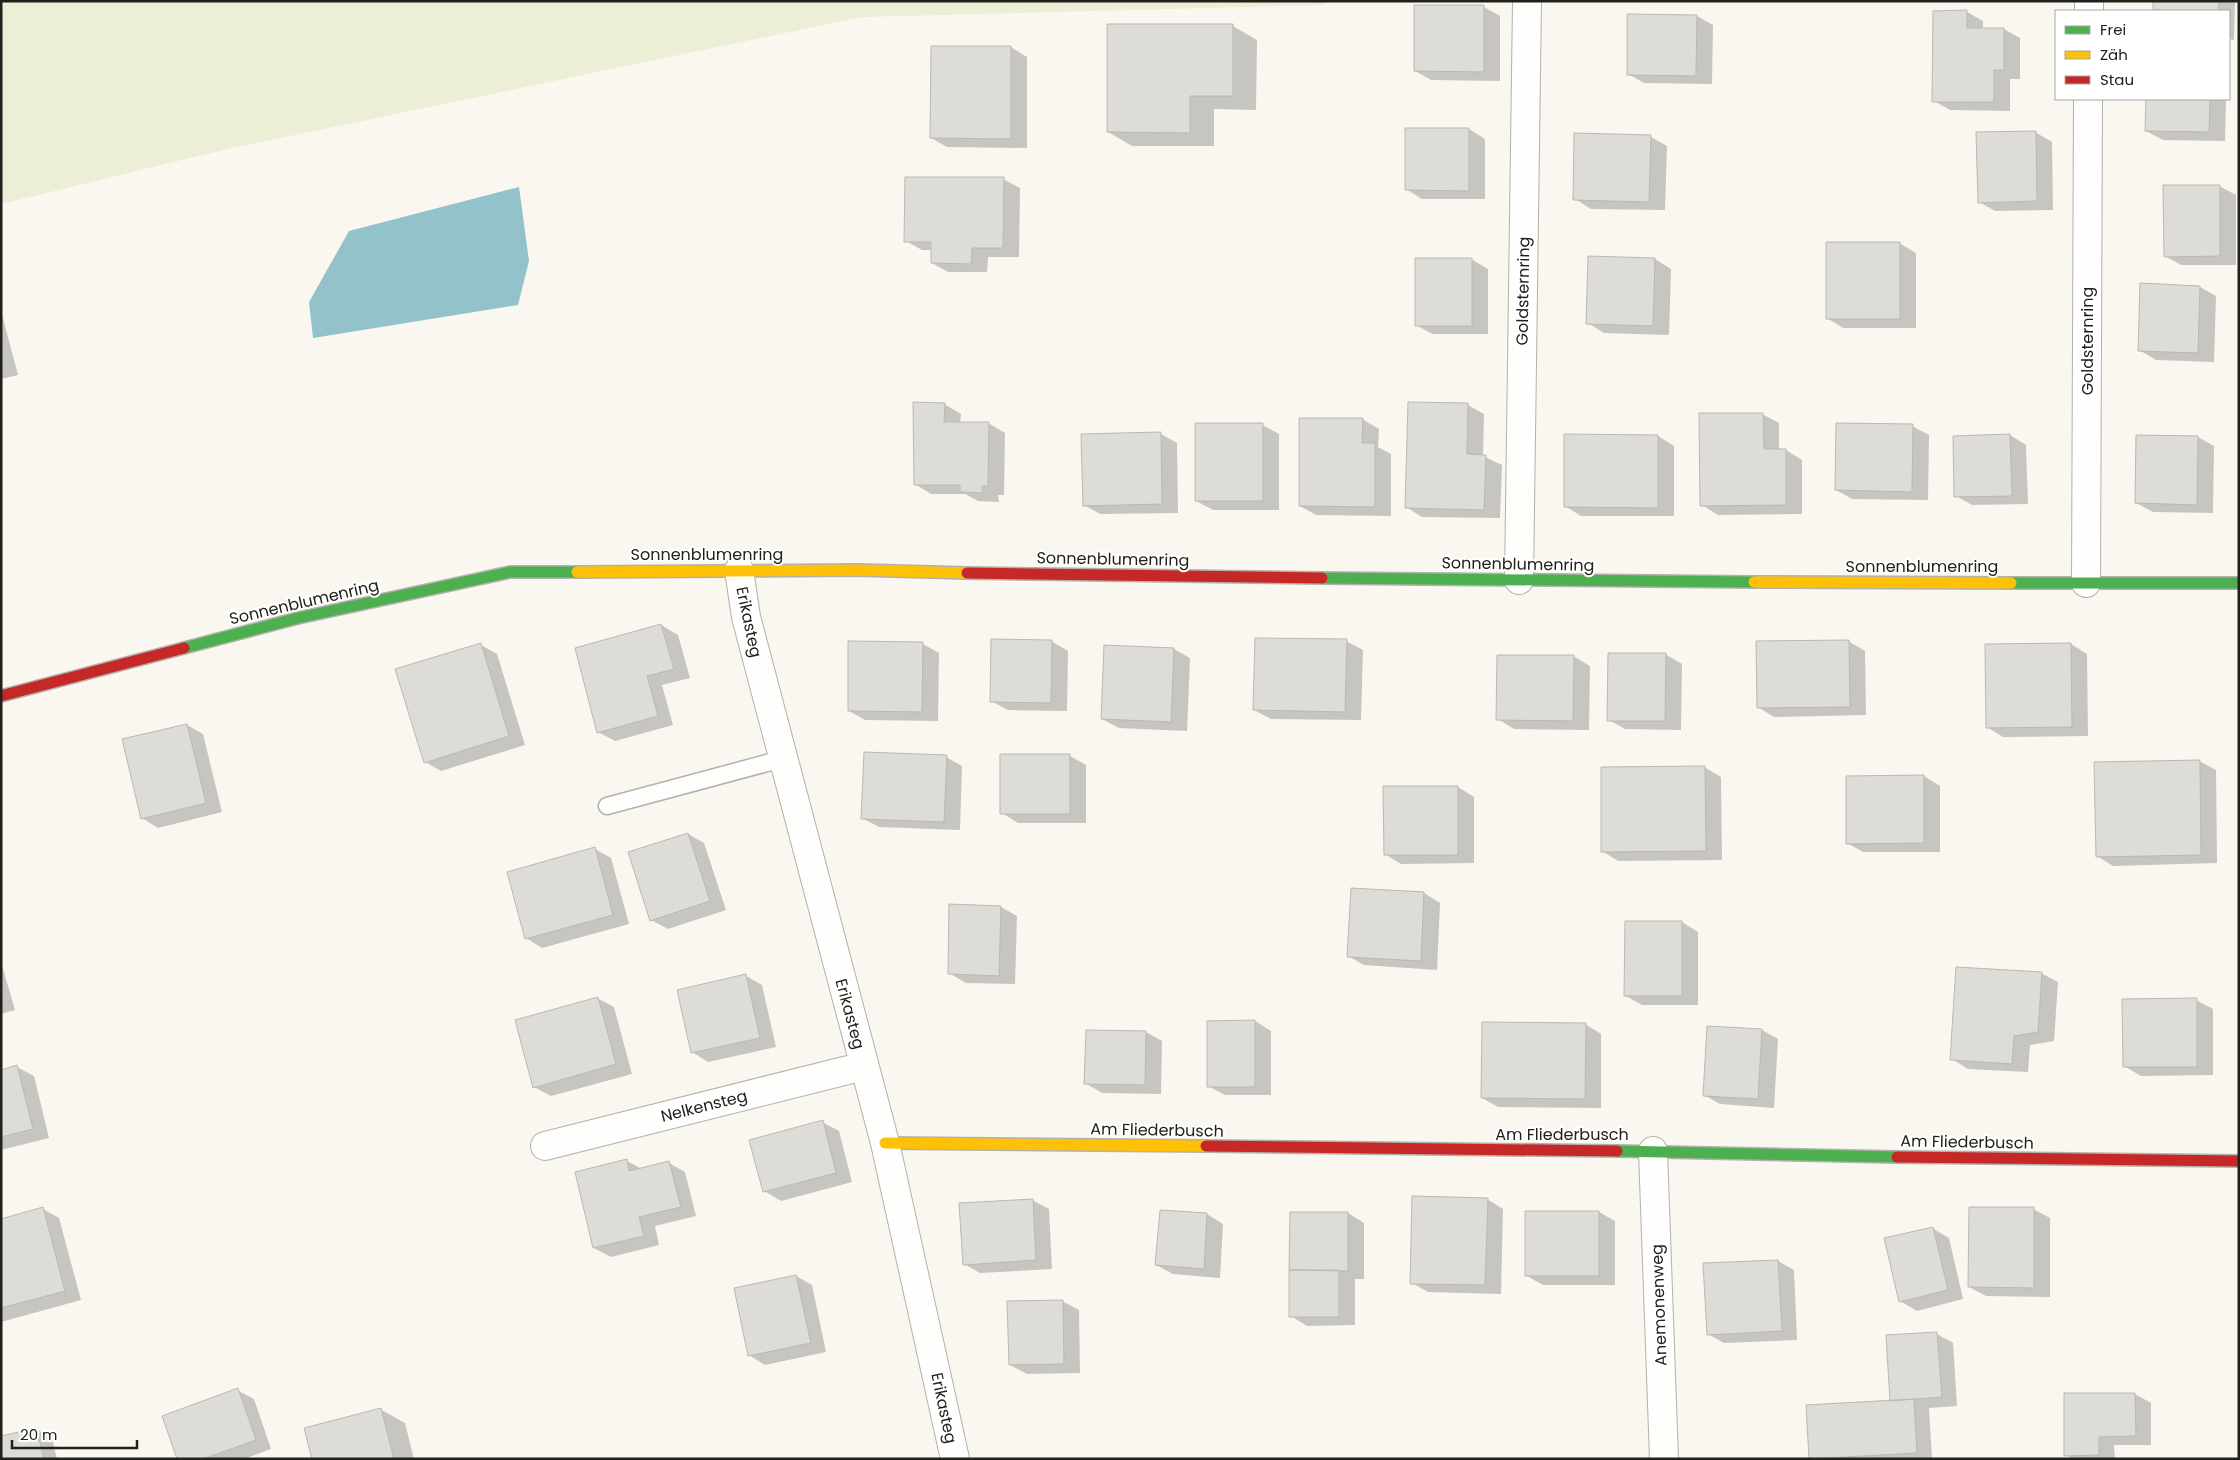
<svg xmlns="http://www.w3.org/2000/svg" width="2240" height="1460" font-family="Poppins,sans-serif">
  <style>
    .green { fill: #eceed6 }
    .water { fill: #94c2cb }
    .shadow { fill: #0003 }
    .building { fill: #dddcd6; stroke: #bab8b2 }
    .lines { fill: none; stroke-linecap: round; stroke-linejoin: round }
    .lane-casing { stroke: #b3b1ab; stroke-width: 19 }
    .street-casing { stroke: #b3b1ab; stroke-width: 30 }
    .fast-casing { stroke: #b3b1ab; stroke-width: 14 }
    .slow-casing { stroke: #b3b1ab; stroke-width: 14 }
    .jam-casing { stroke: #b3b1ab; stroke-width: 14 }
    .lane { stroke: #fefefd; stroke-width: 16 }
    .street { stroke: #fefefd; stroke-width: 28 }
    .fast { stroke: #4caf50; stroke-width: 11 }
    .slow { stroke: #ffc107; stroke-width: 11 }
    .jam { stroke: #c62828; stroke-width: 11 }
    .labels { text-anchor: middle; dominant-baseline: central; stroke-width: 4; stroke-linejoin: round; paint-order: stroke }
    .street-label { font-size: 16px; fill: #21201a; stroke: #fff }
  </style>
  <rect width="100%" height="100%" fill="#f9f7ef"/>
  <path class="green" d="M1 1H1325V5L862 17 227 149 1 204Z"/>
  <path class="water" d="M519 187 529 261 518 305 313 338 309 302 349 231Z"/>
  <path class="shadow" d="M2154 1H2235L2234 40 2229 39V11H2154Z
    M1415 6 1484 7 1500 16V81L1431 80 1415 71Z
    M1934 12H1967L1983 21V29H2004L2020 38V79H2010V111L1950 110 1934 101Z
    M1697 16 1713 25 1712 84 1644 83 1628 74Z
    M1108 25 1233 26 1257 40 1256 110 1214 109V146H1132L1108 132Z
    M932 47H1011L1027 57V148L947 147 931 138Z
    M2147 99H2226L2225 141 2163 140 2146 131Z
    M1469 129 1485 139V199H1422L1406 189Z
    M2035 132 2052 142 2053 210 1995 211 1979 202Z
    M1651 137 1667 146 1665 210 1591 209 1575 199Z
    M1003 179 1020 188 1019 257H988L987 272H948L932 263V250H922L906 241Z
    M2219 186 2236 195V265H2181L2165 256Z
    M1899 243 1916 253V328H1843L1827 318Z
    M1471 259 1488 269V334H1432L1416 325Z
    M1655 259 1671 269 1669 335 1604 333 1588 323Z
    M2200 287 2216 296 2214 362 2156 360 2139 350Z
    M1 311 18 375 1 379Z
    M1409 403 1468 405 1484 414 1483 456 1502 465 1500 518 1422 517 1406 507Z
    M944 404 961 414 960 423H988L1005 433 1004 495H998L999 502 978 501 965 494H931L915 484Z
    M1762 414 1779 423V450H1786L1802 460V514L1718 515 1702 505Z
    M1362 419 1379 429 1378 447 1391 454V516L1316 515 1300 506Z
    M1262 425 1279 434V510H1213L1196 501Z
    M1912 426 1929 435 1928 500 1852 499 1836 490Z
    M1161 434 1177 443 1178 513 1100 514 1084 505Z
    M2010 435 2026 445 2028 504 1972 505 1956 496Z
    M1658 436 1674 446V516H1581L1565 506Z
    M2138 436 2198 437 2214 446 2213 513 2153 512 2136 503Z
    M661 625 678 635 690 678 662 685 673 725 615 741 598 732Z
    M1051 641 1068 651 1067 711 1008 710 991 701Z
    M1346 641 1363 650 1361 720 1271 719 1254 710Z
    M1848 641 1865 651 1866 715 1774 717 1758 707Z
    M923 644 939 653 938 721 865 720 849 711Z
    M2071 644 2087 654 2088 736 2003 737 1987 727Z
    M481 645 497 654 525 745 441 771 425 762Z
    M1105 646 1174 649 1190 658 1187 731 1119 728 1102 719Z
    M1665 654 1682 664 1681 730 1625 729 1609 720Z
    M1573 656 1590 666 1589 730 1514 729 1498 719Z
    M187 725 203 734 222 812 158 828 142 818Z
    M1070 756 1086 765V823H1018L1002 813Z
    M946 757 962 766 960 830 879 827 862 818Z
    M2199 761 2216 770 2217 863 2113 866 2097 856Z
    M1704 767 1721 777 1722 860 1618 861 1602 851Z
    M1924 776 1940 786V852H1863L1847 843V777Z
    M1458 787 1474 797V863L1401 864 1385 854 1384 788Z
    M688 834 704 843 726 910 668 929 651 920Z
    M595 849 611 858 629 924 542 948 526 938Z
    M1352 890 1424 893 1440 903 1437 970 1364 965 1348 956Z
    M1001 907 1017 916 1015 984 966 983 949 973Z
    M1682 922 1698 932V1005H1642L1626 996Z
    M1 962 15 1010 1 1014Z
    M2041 973 2058 982 2054 1041 2030 1045 2028 1072 1968 1069 1952 1059Z
    M746 976 762 985 776 1047 708 1062 692 1052Z
    M597 998 614 1007 632 1074 551 1096 534 1087Z
    M2196 1000 2213 1009V1075L2141 1076 2124 1066Z
    M1255 1021 1271 1031V1095H1225L1208 1086Z
    M1585 1024 1601 1034V1108L1498 1107 1482 1098Z
    M1762 1030 1778 1039 1774 1108 1720 1104 1704 1095Z
    M1146 1032 1162 1041 1161 1094 1102 1093 1085 1083Z
    M17 1067 34 1076 49 1138 1 1150V1071Z
    M822 1122 839 1131 852 1182 781 1201 764 1191Z
    M627 1161 642 1169 669 1163 685 1172 696 1216 655 1226 659 1245 611 1257 594 1248 576 1173Z
    M1487 1199 1503 1209 1501 1294 1428 1292 1412 1283Z
    M1032 1200 1049 1209 1052 1269 980 1273 964 1264Z
    M43 1209 59 1218 81 1300 1 1322V1220Z
    M2033 1209 2050 1218V1297L1986 1296 1969 1287Z
    M1161 1211 1207 1214 1223 1224 1220 1278 1173 1274 1156 1265Z
    M1599 1212 1615 1221V1285H1543L1527 1276Z
    M1291 1213H1348L1364 1223V1279H1355V1325L1307 1326 1291 1316Z
    M1932 1228 1949 1238 1963 1299 1917 1311 1900 1301Z
    M1778 1261 1794 1270 1797 1340 1724 1343 1708 1334Z
    M796 1276 812 1285 826 1352 765 1365 749 1355Z
    M1062 1301 1079 1310 1080 1373 1027 1374 1010 1365Z
    M1937 1334 1953 1343 1957 1406 1929 1408 1932 1459H1811L1892 1402Z
    M237 1390 254 1399 271 1449 244 1459H178Z
    M2135 1394 2151 1403V1445H2114L2115 1459H2072L2066 1455Z
    M380 1409 405 1423 414 1459H313Z
    M36 1429 52 1438 57 1459H1Z"/>
  <path class="building" d="M2153 1H2219L2218 11H2153Z
    M1414 5H1484V72L1414 71Z
    M1967 10V28H2004V70H1994V102H1932L1933 11Z
    M1627 14 1697 15 1696 76 1627 75Z
    M1107 24H1233V96H1190V133L1107 132Z
    M931 46H1011V139L930 138Z
    M2146 99H2210L2209 132 2145 131Z
    M1405 128H1469V191L1405 190Z
    M2036 131 2037 201 1978 203 1976 132Z
    M1574 133 1651 135 1649 202 1573 200Z
    M905 177H1004L1003 248H972L971 264 931 263V242H904Z
    M2163 185H2220V256L2164 257Z
    M1826 242H1900V319H1826Z
    M1588 256 1655 258 1653 326 1586 324Z
    M1415 258H1472V326H1415Z
    M2140 283 2200 286 2198 353 2138 351Z
    M913 402 945 403 944 422H989L988 486H982L983 493 960 492V485H914Z
    M1408 402 1468 403 1467 454 1486 455 1484 510 1405 508Z
    M1699 413H1763L1764 449H1786V505L1700 506Z
    M1299 418H1363L1362 443H1375V507L1299 506Z
    M1195 423H1263V501H1195Z
    M1836 423 1913 424 1912 492 1835 490Z
    M1161 432 1162 504 1083 506 1081 434Z
    M1564 434 1658 435V508L1564 507Z
    M2010 434 2012 496 1954 497 1953 436Z
    M2136 435 2198 436 2197 505 2135 503Z
    M661 624 674 669 647 676 658 716 597 733 575 648Z
    M1255 638 1347 639 1345 712 1253 710Z
    M991 639 1052 640 1051 703 990 702Z
    M1849 640 1850 707 1757 708 1756 641Z
    M848 641 923 642 922 712 848 711Z
    M481 643 509 736 424 763 395 669Z
    M2071 643 2072 727 1986 728 1985 644Z
    M1104 645 1174 648 1171 722 1101 719Z
    M1608 653H1666L1665 721H1607Z
    M1497 655H1574L1573 721 1496 720Z
    M187 724 206 803 141 819 122 739Z
    M864 752 947 755 944 822 861 819Z
    M1000 754H1070V814H1000Z
    M2200 760 2201 855 2096 857 2094 762Z
    M1705 766 1706 851 1601 852V767Z
    M1924 775V843L1846 844V776Z
    M1383 786H1458V855H1384Z
    M688 833 710 901 650 921 628 852Z
    M595 847 613 915 525 939 507 872Z
    M1351 888 1424 892 1421 961 1347 957Z
    M949 904 1001 906 999 976 948 974Z
    M1625 921H1682V996H1624Z
    M1956 967 2042 972 2038 1032 2014 1036 2012 1064 1950 1060Z
    M746 974 760 1038 691 1053 677 990Z
    M598 997 616 1064 533 1088 515 1020Z
    M2197 998V1067H2123L2122 999Z
    M1255 1020V1087H1207V1021Z
    M1482 1022 1586 1023 1585 1099 1481 1098Z
    M1707 1026 1762 1029 1758 1099 1703 1096Z
    M1086 1030 1146 1031 1145 1085 1084 1084Z
    M17 1065 33 1129 1 1137V1070Z
    M823 1120 836 1173 763 1192 749 1140Z
    M627 1159 629 1171 669 1161 681 1207 639 1217 644 1236 593 1248 575 1172Z
    M1412 1196 1488 1198 1485 1285 1410 1284Z
    M1033 1199 1036 1260 963 1265 959 1203Z
    M43 1207 65 1291 1 1308V1219Z
    M1969 1207H2034V1288L1968 1287Z
    M1160 1210 1207 1213 1204 1269 1155 1265Z
    M1525 1211H1599V1276H1525Z
    M1290 1212H1348V1271L1289 1270Z
    M1933 1227 1948 1290 1899 1302 1884 1238Z
    M1778 1260 1782 1331 1707 1335 1703 1263Z
    M1289 1270H1339V1317H1289Z
    M796 1275 811 1343 748 1356 734 1288Z
    M1063 1300 1064 1364 1009 1365 1007 1301Z
    M1937 1332 1942 1397 1890 1401 1886 1335Z
    M238 1388 256 1440 203 1459H177L162 1416Z
    M2064 1393H2135L2136 1436 2099 1437V1455L2064 1456Z
    M1914 1399 1917 1453 1809 1459 1806 1405Z
    M381 1408 394 1459H312L304 1428Z
    M36 1428 44 1459H1V1436Z"/>
  <g class="lines">
    <defs>
      <path id="lane" d="M607 806 782 759"/>
      <path id="street" d="M2089 11V1
        M739 570 746 617 885 1143 955 1459
        M1519 580 1527 1
        M2086 583 2088 99
        M545 1146 864 1066
        M1653 1151 1664 1459"/>
      <path id="fast" d="M1322 578 1754 582
        M2011 583H2239
        M184 648 298 618 510 572H577
        M1617 1151 1897 1157"/>
      <path id="slow" d="M577 572 858 570 967 573
        M1754 582 2011 583
        M885 1143 1206 1146"/>
      <path id="jam" d="M967 573 1322 578
        M1 696 184 648
        M1206 1146 1617 1151
        M1897 1157 2239 1161"/>
    </defs>
    <use href="#lane" class="lane-casing"/>
    <use href="#street" class="street-casing"/>
    <use href="#fast" class="fast-casing"/>
    <use href="#slow" class="slow-casing"/>
    <use href="#jam" class="jam-casing"/>
    <use href="#lane" class="lane"/>
    <use href="#street" class="street"/>
    <use href="#fast" class="fast"/>
    <use href="#slow" class="slow"/>
    <use href="#jam" class="jam"/>
  </g>
  <g class="labels">
    <g class="street-label">
      <text transform="translate(1523 291) rotate(-89)">Goldsternring</text>
      <text transform="translate(2087 341) rotate(-90)">Goldsternring</text>
      <text x="707" y="554">Sonnenblumenring</text>
      <text transform="translate(1113 559) rotate(1)">Sonnenblumenring</text>
      <text transform="translate(1518 564) rotate(1)">Sonnenblumenring</text>
      <text x="1922" y="566">Sonnenblumenring</text>
      <text transform="translate(304 602) rotate(-13)">Sonnenblumenring</text>
      <text transform="translate(749 622) rotate(78)">Erikasteg</text>
      <text transform="translate(850 1014) rotate(75)">Erikasteg</text>
      <text transform="translate(704 1106) rotate(-14)">Nelkensteg</text>
      <text transform="translate(1157 1130) rotate(1)">Am Fliederbusch</text>
      <text x="1562" y="1134">Am Fliederbusch</text>
      <text transform="translate(1967 1142) rotate(1)">Am Fliederbusch</text>
      <text transform="translate(1659 1305) rotate(-92)">Anemonenweg</text>
      <text transform="translate(944 1408) rotate(78)">Erikasteg</text>
    </g>
  </g>
  <rect width="2240" height="1460" fill="none" stroke="#21201a" stroke-width="5"/>
  <rect x="2055" y="10" width="175" height="90" fill="#ffffff" stroke="#a6a6a3"/>
  <rect x="2065" y="26" width="25" height="8" fill="#4caf50" stroke="#a6a6a3"/>
  <text x="2100" y="35" font-size="15" fill="#21201a">Frei</text>
  <rect x="2065" y="51" width="25" height="8" fill="#ffc107" stroke="#a6a6a3"/>
  <text x="2100" y="60" font-size="15" fill="#21201a">Zäh</text>
  <rect x="2065" y="76" width="25" height="8" fill="#c62828" stroke="#a6a6a3"/>
  <text x="2100" y="85" font-size="15" fill="#21201a">Stau</text>
  <path d="M12 1440v8h125v-8" fill="none" stroke="#21201a" stroke-width="2.5"/>
  <text x="20" y="1440" font-size="15" fill="#21201a" stroke="#ffffff" stroke-width="4" paint-order="stroke">20 m</text>
</svg>
